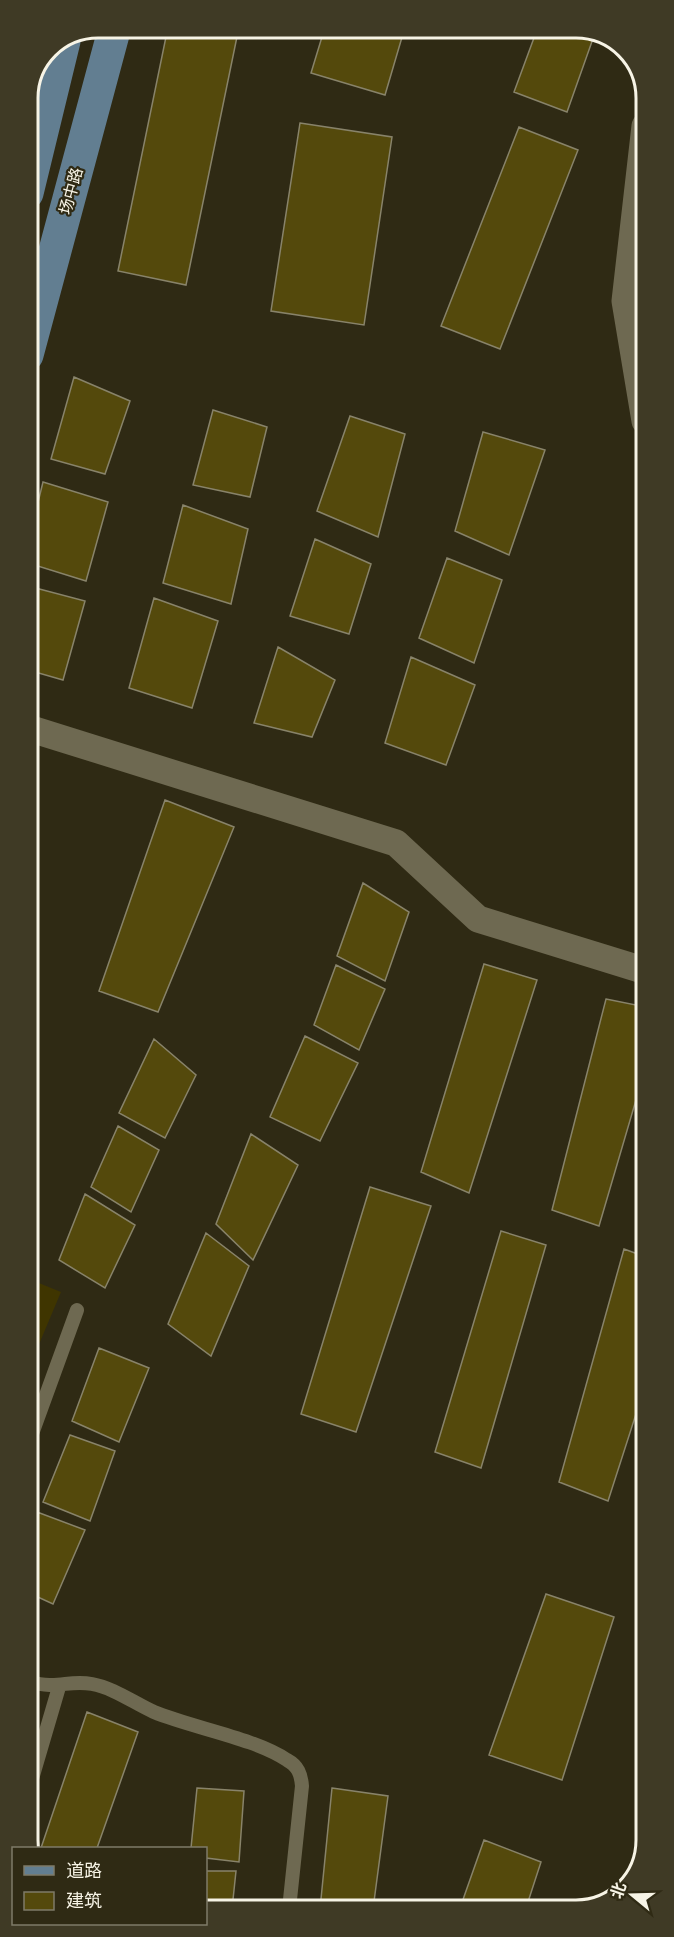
<svg xmlns="http://www.w3.org/2000/svg" width="674" height="1937" font-family="'Public Sans','Noto Sans SC',sans-serif">
  <style>
    .green { fill: #3f3500 }
    .building { fill: #54490c; stroke: #88836a; stroke-width: 1.5 }
    .lines { fill: none; stroke-linecap: round; stroke-linejoin: round }
    .lane { stroke: #6e6951; stroke-width: 14 }
    .street { stroke: #6e6951; stroke-width: 27 }
    .primary { stroke: #627e91; stroke-width: 33 }
    .labels { text-anchor: middle; dominant-baseline: central; stroke-width: 4.5; stroke-linejoin: round; paint-order: stroke }
    .street-label { font-size: 16px; fill: #f7f4e6; stroke: #2f2a14 }
    .rim { fill: none; stroke: #f7f4e6; stroke-width: 3 }
  </style>
  <rect width="100%" height="100%" fill="#2f2a14"/>
  <path class="green" d="M29 1279 61 1292 29 1368Z"/>
  <path class="building" d="M168 27H239L186 285 118 271Z
    M325 27H405L385 95 311 73Z
    M538 27H582L595 33 567 112 514 92Z
    M300 123 392 137 364 325 271 311Z
    M519 127 578 150 500 349 441 326Z
    M74 377 130 401 105 474 51 459Z
    M213 410 267 427 250 497 193 485Z
    M350 416 405 434 378 537 317 511Z
    M483 432 545 450 509 555 455 531Z
    M43 482 108 502 86 581 28 563V543Z
    M183 505 248 529 231 604 163 583Z
    M315 539 371 564 349 634 290 616Z
    M447 558 502 580 474 663 419 638Z
    M28 586 85 601 63 680 28 670Z
    M154 598 218 621 192 708 129 688Z
    M278 647 335 680 312 737 254 723Z
    M411 657 475 685 446 765 385 743Z
    M165 800 234 827 158 1012 99 991Z
    M363 883 409 912 385 981 337 956Z
    M484 964 537 980 469 1193 421 1172Z
    M336 965 385 989 359 1050 314 1025Z
    M606 999 646 1007V1066L599 1226 552 1210Z
    M305 1036 358 1063 320 1141 270 1117Z
    M154 1039 196 1075 165 1138 119 1113Z
    M118 1126 159 1150 131 1212 91 1187Z
    M251 1134 298 1165 253 1260 216 1224Z
    M370 1187 431 1206 356 1432 301 1414Z
    M85 1194 135 1225 105 1288 59 1260Z
    M501 1231 546 1245 481 1468 435 1452Z
    M206 1233 249 1266 211 1356 168 1324Z
    M624 1249 646 1257V1383L608 1501 559 1482Z
    M99 1348 149 1368 119 1442 72 1421Z
    M70 1435 115 1451 90 1521 43 1502Z
    M37 1512 85 1530 53 1604 29 1593V1533Z
    M546 1594 614 1617 562 1780 489 1755Z
    M87 1712 138 1732 97 1848H41Z
    M197 1788 244 1791 239 1862 206 1858V1848H191Z
    M332 1788 388 1796 373 1909H320Z
    M647 1810V1832L640 1830Z
    M484 1840 541 1862 526 1908H460Z
    M206 1871H236L232 1909H206Z"/>
  <g class="lines">
    <path class="lane" d="M29 1442 77 1310
      M29 1681C58 1691 67 1679 92 1684 114 1688 134 1703 154 1712 193 1728 254 1738 287 1760 298 1766 301 1774 302 1786L289 1909
      M29 1789 59 1687"/>
    <path class="street" d="M645 126 625 301 645 421
      M28 728 396 843 478 919 646 971"/>
    <path class="primary" d="M27 193 64 41
      M27 355 115 27"/>
  </g>
  <g class="labels">
    <g class="street-label">
      <text transform="translate(71 191) rotate(-75)">场中路</text>
    </g>
  </g>
  <path d="M0 0H674V1937H0ZM98 38H576A60 60 0 0 1 636 98V1840A60 60 0 0 1 576 1900H98A60 60 0 0 1 38 1840V98A60 60 0 0 1 98 38Z" fill="#3f3a25" fill-rule="evenodd"/>
  <path class="rim" d="M98 38H576A60 60 0 0 1 636 98V1840A60 60 0 0 1 576 1900H98A60 60 0 0 1 38 1840V98A60 60 0 0 1 98 38Z"/>
  <rect x="12" y="1847" width="195" height="78" fill="#2f2a14" stroke="#7f7b68" stroke-width="1.5"/>
  <rect x="24" y="1866" width="30" height="9" fill="#627e91" stroke="#7f7b68" stroke-width="1.5"/>
  <text x="66" y="1877" font-size="18" fill="#f7f4e6">道路</text>
  <rect x="24" y="1892" width="30" height="18" fill="#54490c" stroke="#7f7b68" stroke-width="1.5"/>
  <text x="66" y="1907" font-size="18" fill="#f7f4e6">建筑</text>
  <g transform="translate(632 1895) rotate(289)" stroke="#2f2a14" stroke-width="4.5" paint-order="stroke">
  <path d="M0-4.5L10 22L0 15L-10 22Z" fill="#f7f4e6"/>
  <text y="-9" font-size="16" font-weight="bold" text-anchor="middle" fill="#f7f4e6">北</text>
  </g>
</svg>
